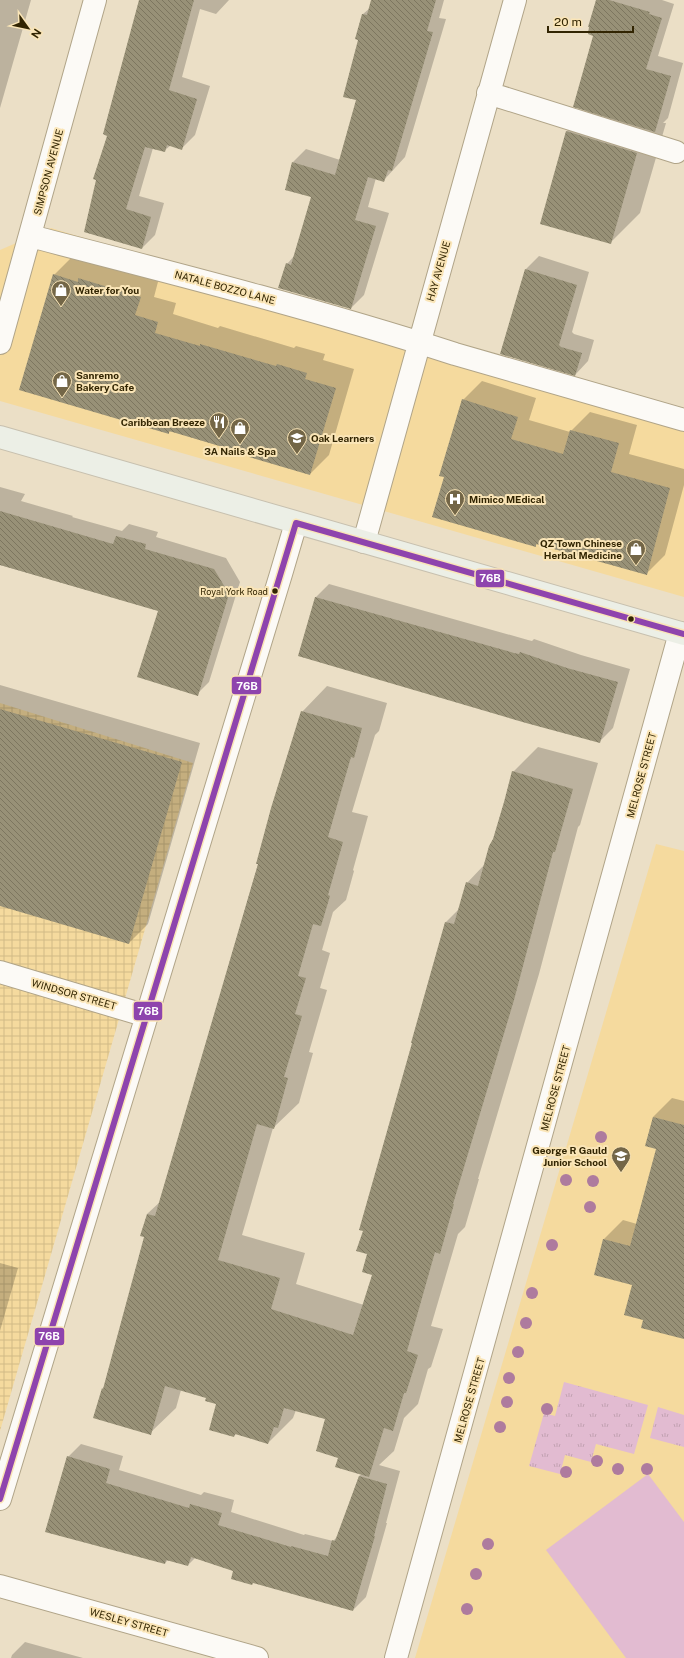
<svg xmlns="http://www.w3.org/2000/svg" width="684" height="1658" font-family="'Public Sans',sans-serif">
  <style>
    .built { fill: #f5da9e }
    .industrial { fill: url(#industrial-grid) }
    .grass { fill: url(#grass-tufts) }
    .pitch { fill: #e2bbd1 }
    .shadow { fill: #0003 }
    .building { fill: url(#building-back-hatch) }
    .lines { fill: none; stroke-linecap: round; stroke-linejoin: round }
    .minor-casing { stroke: #b0a488; stroke-width: 24 }
    .major-casing { stroke: #c7c0af; stroke-width: 24 }
    .minor { stroke: #fcfaf6; stroke-width: 22 }
    .major { stroke: #ecefe6; stroke-width: 22 }
    .bus-1-casing { stroke: #fae5b7; stroke-width: 9 }
    .bus-1 { stroke: #8e44ad; stroke-width: 6 }
    .tree { fill: #ae7b9e }
    .bus-dot { fill: #322502; stroke: #fae5b7; stroke-width: 1.5 }
    .labels { text-anchor: middle; dominant-baseline: central; stroke-width: 4; stroke-linejoin: round; paint-order: stroke }
    .bus-label { font-size: 9px; fill: #322502; stroke: #fae5b7; text-anchor: end }
    .street-label { font-size: 10px; fill: #322502; stroke: #fae5b7 }
    .poi-label { font-size: 10px; font-weight: bold; fill: #322502; stroke: #fae5b7; text-anchor: start }
    .line-badge { stroke: #fae5b7; stroke-width: 1.5 }
    .badge-label { font-size: 11px; text-anchor: middle; font-weight: bold; fill: #fff }
  </style>
  <defs>
    <pattern id="industrial-grid" width="8" height="8" patternUnits="userSpaceOnUse"><rect width="8" height="8" fill="#f5da9e"/><path d="M0 4h8M4 0v8" fill="none" stroke="#d2bb86"/></pattern>
    <pattern id="grass-tufts" width="24" height="20" patternUnits="userSpaceOnUse"><rect width="24" height="20" fill="#e2bbd1"/><path d="M3 7l-1-3M5 7V3M7 7l1-3M15 17l-1-3M17 17v-4M19 17l1-3" fill="none" stroke="#c2a1b2"/></pattern>
    <pattern id="building-back-hatch" width="6" height="6" patternUnits="userSpaceOnUse"><rect width="6" height="6" fill="#989177"/><path d="M-1 5l2 2M0 0l6 6M5-1l2 2" fill="none" stroke="#7d765f"/></pattern>
  </defs>
  <rect width="100%" height="100%" fill="#ebdfc6"/>
  <path class="built" d="M51 228 684 421V597L0 401V250Z
    M656 844 684 851V1658H415Z"/>
  <path class="industrial" d="M0 703 193 763 0 1431Z"/>
  <path class="grass" d="M564 1382 648 1405 634 1454 596 1444 591 1462 565 1455 560 1474 529 1466 544 1413 555 1416Z
    M658 1407 684 1415V1447L650 1438Z"/>
  <path class="pitch" d="M648 1474 684 1522V1658H626L546 1550Z"/>
  <path class="shadow" d="M0 0H31L0 108Z
    M148 0H229L216 14 200 9 182 77 210 86 195 135 182 148 171 145 164 151 153 148 139 196 164 203 155 235 142 248 85 232Z
    M372 0H444L439 18 446 19 405 157 384 180 376 178 368 207 389 213 364 295 351 308 287 264 295 255 312 197 293 162 306 149 340 160 357 100 359 39 363 14 370 8Z
    M596 0H662L674 4 658 56 683 63 668 118 663 123H666L640 213 610 243 541 223 567 131 588 110Z
    M73 256 159 278 154 297 176 303 173 314 218 328 220 326 294 348 296 346 325 354 323 360 354 369 329 455 310 474 171 431 168 433 54 275Z
    M539 256 589 272 572 332 574 334 594 340 588 361 575 375 501 353 526 269Z
    M482 381 536 398 529 420 570 432 590 412 637 425 629 454 684 469V485L665 555 646 574 537 544 535 546 445 476 463 400Z
    M0 487 25 494 21 501 73 516 72 517 122 531 129 524 158 532 156 537 226 558 240 582 209 682 197 694 160 611 0 565Z
    M329 584 528 640 532 641 534 639 581 655 630 669 613 728 600 741 299 656 316 597Z
    M0 685 200 743 148 924 129 943 0 905Z
    M327 686 387 703 379 731 375 735 352 812 368 816 353 870 354 871 346 900 333 912 322 950 330 953 320 988 327 990 309 1052 313 1053 299 1103 273 1128 242 1235 305 1253 296 1284 364 1305 373 1274 364 1231 413 1043 412 1042 446 922 460 908 467 883 485 864 494 840 513 772 538 747 598 763 580 825 578 827 539 974 478 1179H479L465 1227 458 1234 431 1326 443 1329 431 1367 428 1369 418 1404 404 1418 394 1451 379 1465 400 1471 386 1523H387L366 1597 353 1610 195 1558 188 1565 168 1560 165 1563 68 1457 81 1444 123 1456 119 1470 201 1495 204 1492 234 1500 231 1512 304 1535 305 1534 333 1541 338 1536 359 1476 362 1474 339 1457 326 1419 296 1410 293 1418 268 1443 237 1433 234 1436 218 1403 208 1397 181 1390 176 1408 150 1433 103 1389 104 1387 146 1237 147 1214 161 1201 302 712Z
    M672 1098 684 1101V1338L644 1319 633 1284 595 1274 604 1239 623 1220 637 1224 657 1149 646 1145 653 1117Z
    M0 1263 18 1268 0 1331Z
    M25 1642 83 1658H11L12 1655Z"/>
  <path class="building" d="M139 0H194L169 90 197 99 182 150 167 145 165 152 145 147 126 209 151 217 142 249 84 232 96 180 93 179 107 136 103 134Z
    M371 0H436L427 31 433 32 392 171 388 170 384 182 368 177 355 220 376 226 351 309 278 288 286 263 291 265 311 197 285 190 292 162 335 175 356 100 343 97 358 40 355 39 362 14 367 15Z
    M596 0H609L650 12 649 14 662 18 646 69 671 76 655 132 573 107 593 36 588 34 589 27H588Z
    M566 131 637 153 611 244 540 224Z
    M525 269 577 285 559 345 561 347 582 353 575 376 500 354Z
    M53 274 78 282V278L141 297 135 315 158 322 155 333 200 346V344L276 366 277 364 307 373 305 379 336 388 310 475 249 457 250 455 169 431V434L19 390Z
    M462 399 518 417 511 439 563 454 570 430 619 443 611 472 670 488 647 575 536 544V547L432 517 444 477 439 476Z
    M0 511 113 544 116 536 146 544 145 549 214 569 229 594 198 696 137 677 158 611 0 565Z
    M315 597 514 653 519 654 520 652 567 668 618 682 600 743 526 723 298 656Z
    M0 709 182 762 129 944 0 906Z
    M301 711 362 728 354 758 351 757 328 837 343 842 328 895 330 896 321 926 313 924 298 976 306 978 295 1014 302 1016 284 1077 288 1078 274 1129 257 1124 218 1260 280 1278 271 1309 353 1335 372 1275 362 1272 367 1254 356 1251 363 1231 359 1230 412 1043H411L445 922 454 924 466 882 478 886 489 846 493 839 504 802 512 771 573 789 555 852H553L514 1000 453 1204H454L440 1254 435 1252 407 1351 418 1355 406 1393H404L393 1431 384 1428 369 1477 335 1467 338 1458 316 1451 325 1419 284 1408 278 1428 274 1427 268 1444 235 1434 234 1437 209 1430 216 1404 205 1401 206 1398 165 1386 151 1435 93 1418 102 1388 103 1389 144 1237 140 1236 147 1214 155 1216 258 864H256L271 808Z
    M653 1117 684 1125V1339L641 1328 643 1320 624 1315 632 1285 594 1275 603 1239 630 1246 656 1149 645 1146Z
    M67 1456 110 1469 106 1483 189 1508 190 1504 222 1513 218 1525 291 1547V1546L328 1556 332 1540 335 1541 359 1476 387 1484 374 1536H375L353 1611 253 1583 252 1585 231 1579 233 1571 191 1557 188 1566 166 1560 165 1564 45 1532Z"/>
  <g class="lines">
    <defs>
      <path id="minor" d="M488 93 676 152
        M30 236C173 273 315 309 455 354L684 420
        M0 343 95 0
        M364 542 515 0
        M0 972 147 1016
        M0 1499 281 574 296 523
        M0 1586 257 1658
        M396 1658 680 633"/>
      <path id="major" d="M0 437 684 634"/>
    </defs>
    <use href="#minor" class="minor-casing"/>
    <use href="#major" class="major-casing"/>
    <use href="#minor" class="minor"/>
    <use href="#major" class="major"/>
    <defs>
      <path id="bus-1" d="M296 523 684 634
        M0 1499 296 523"/>
    </defs>
    <use href="#bus-1" class="bus-1-casing"/>
    <use href="#bus-1" class="bus-1"/>
  </g>
  <g class="tree">
    <circle cx="601" cy="1137" r="6"/>
    <circle cx="566" cy="1180" r="6"/>
    <circle cx="593" cy="1181" r="6"/>
    <circle cx="590" cy="1207" r="6"/>
    <circle cx="552" cy="1245" r="6"/>
    <circle cx="532" cy="1293" r="6"/>
    <circle cx="526" cy="1323" r="6"/>
    <circle cx="518" cy="1352" r="6"/>
    <circle cx="509" cy="1378" r="6"/>
    <circle cx="507" cy="1402" r="6"/>
    <circle cx="547" cy="1409" r="6"/>
    <circle cx="500" cy="1427" r="6"/>
    <circle cx="597" cy="1461" r="6"/>
    <circle cx="618" cy="1469" r="6"/>
    <circle cx="647" cy="1469" r="6"/>
    <circle cx="566" cy="1472" r="6"/>
    <circle cx="488" cy="1544" r="6"/>
    <circle cx="476" cy="1574" r="6"/>
    <circle cx="467" cy="1609" r="6"/>
  </g>
  <defs>
    <symbol id="shop-pin" viewBox="-11 -11 22 30"><path d="M0 17L-7.5 6A9.5 9.5 0 1 1 7.5 6Z" fill="#736647" stroke="#fae5b7"/><path d="M-5-2.5h2.3a2.7 3.5 0 0 1 5.4 0H5L5.5 6h-11ZM-1.5-2.5h3a1.5 2.3 0 0 0-3 0Z" fill="#fff"/></symbol>
    <symbol id="restaurant-pin" viewBox="-11 -11 22 30"><path d="M0 17L-7.5 6A9.5 9.5 0 1 1 7.5 6Z" fill="#736647" stroke="#fae5b7"/><path d="M-5-6h1v4h1v-4h1v4h1v-4h1v5L-1.5 .5V6h-2V.5L-5-1ZM5-6V6H3V1.5H1.5Q1.5-4 5-6Z" fill="#fff"/></symbol>
    <symbol id="school-pin" viewBox="-11 -11 22 30"><path d="M0 17L-7.5 6A9.5 9.5 0 1 1 7.5 6Z" fill="#736647" stroke="#fae5b7"/><path d="M0-5L7-2L0 1L-7-2ZM-4 1L0 2.5L4 1V4Q0 6-4 4Z" fill="#fff"/></symbol>
    <symbol id="hospital-pin" viewBox="-11 -11 22 30"><path d="M0 17L-7.5 6A9.5 9.5 0 1 1 7.5 6Z" fill="#736647" stroke="#fae5b7"/><path d="M-5-5h3v3.5h4V-5h3V5h-3V1.5h-4V5h-3Z" fill="#fff"/></symbol>
  </defs>
  <g fill-rule="evenodd">
    <use href="#shop-pin" x="50" y="279" width="22" height="30"/>
    <use href="#shop-pin" x="51" y="370" width="22" height="30"/>
    <use href="#restaurant-pin" x="208" y="411" width="22" height="30"/>
    <use href="#shop-pin" x="229" y="417" width="22" height="30"/>
    <use href="#school-pin" x="286" y="427" width="22" height="30"/>
    <use href="#hospital-pin" x="444" y="488" width="22" height="30"/>
    <use href="#shop-pin" x="625" y="538" width="22" height="30"/>
    <use href="#school-pin" x="610" y="1145" width="22" height="30"/>
  </g>
  <g class="bus-dot">
    <circle cx="275" cy="591" r="3.5"/>
    <circle cx="631" cy="619" r="3.5"/>
  </g>
  <g class="labels">
    <g class="bus-label">
      <text x="268" y="591">Royal York Road</text>
    </g>
    <g class="street-label">
      <text transform="translate(48 172) rotate(-75)">SIMPSON AVENUE</text>
      <text transform="translate(438 271) rotate(-74)">HAY AVENUE</text>
      <text transform="translate(225 287) rotate(15)">NATALE BOZZO LANE</text>
      <text transform="translate(641 775) rotate(-75)">MELROSE STREET</text>
      <text transform="translate(74 994) rotate(16)">WINDSOR STREET</text>
      <text transform="translate(555 1088) rotate(-75)">MELROSE STREET</text>
      <text transform="translate(469 1400) rotate(-74)">MELROSE STREET</text>
      <text transform="translate(129 1622) rotate(16)">WESLEY STREET</text>
    </g>
    <g class="poi-label">
      <text x="75" y="290">Water for You</text>
      <text x="76" y="375">Sanremo<tspan x="76" dy="12">Bakery Cafe</tspan></text>
      <text x="205" y="422" text-anchor="end">Caribbean Breeze</text>
      <text x="311" y="438">Oak Learners</text>
      <text x="240" y="451" text-anchor="middle">3A Nails &amp; Spa</text>
      <text x="469" y="499">Mimico MEdical</text>
      <text x="622" y="543" text-anchor="end">QZ Town Chinese<tspan x="622" dy="12">Herbal Medicine</tspan></text>
      <text x="607" y="1150" text-anchor="end">George R Gauld<tspan x="607" dy="12">Junior School</tspan></text>
    </g>
  </g>
  <g class="line-badge">
    <rect x="475" y="569" width="30" height="19" rx="4" fill="#8e44ad"/>
    <rect x="231" y="676" width="31" height="19" rx="4" fill="#8e44ad"/>
    <rect x="133" y="1001" width="30" height="20" rx="4" fill="#8e44ad"/>
    <rect x="34" y="1327" width="31" height="19" rx="4" fill="#8e44ad"/>
  </g>
  <g class="badge-label">
    <text x="490" y="582">76B</text>
    <text x="247" y="690">76B</text>
    <text x="148" y="1015">76B</text>
    <text x="49" y="1340">76B</text>
  </g>
  <g transform="translate(28 28) rotate(123)" stroke="#fae5b7" stroke-width="3" paint-order="stroke">
  <path d="M0-3L7 15L0 10L-7 15Z" fill="#322502"/>
  <text y="-6" font-size="11" font-weight="bold" text-anchor="middle" fill="#322502">N</text>
  </g>
  <path d="M548 26v6h85v-6" fill="none" stroke="#322502" stroke-width="2"/>
  <text x="554" y="26" font-size="12" fill="#322502" stroke="#fae5b7" stroke-width="3" paint-order="stroke">20 m</text>
</svg>
